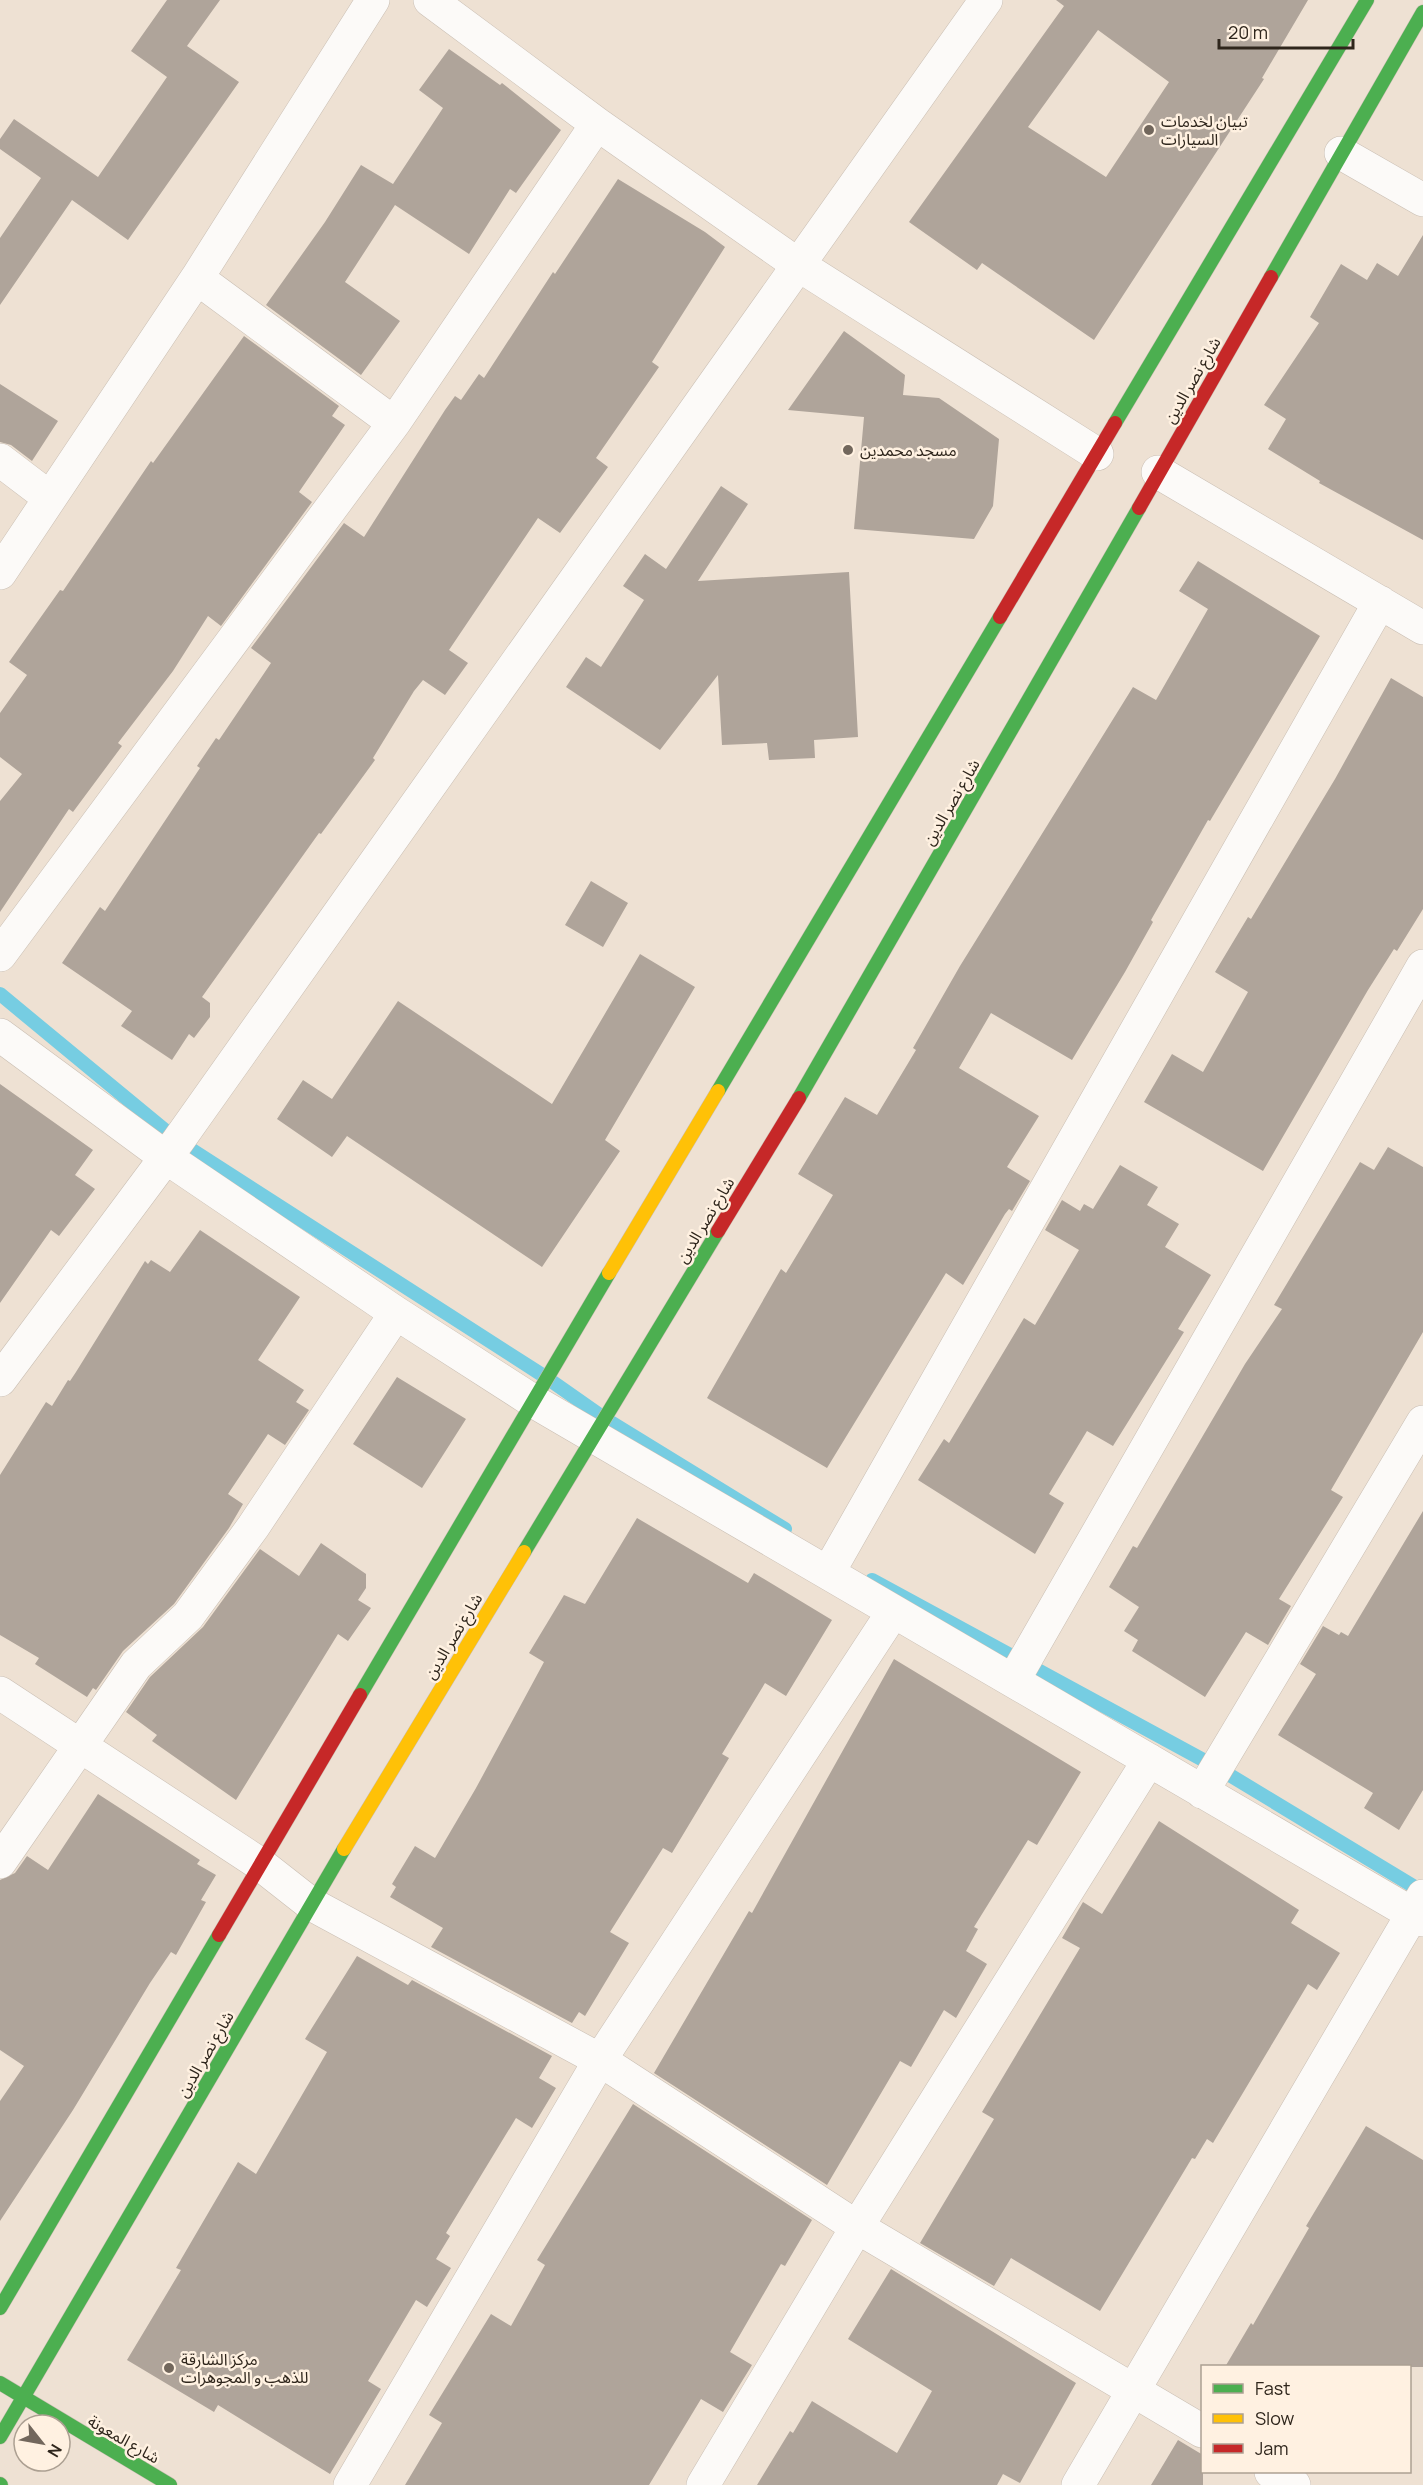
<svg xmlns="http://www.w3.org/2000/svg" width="1423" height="2485" font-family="Manrope,'Noto Sans Arabic',sans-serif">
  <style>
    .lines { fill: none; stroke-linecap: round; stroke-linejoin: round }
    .stream { stroke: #76cde2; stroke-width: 14 }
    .building { fill: #afa49a; fill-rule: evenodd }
    .street-casing { stroke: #c9beb3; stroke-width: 34 }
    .fast-casing { stroke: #c9beb3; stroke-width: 15 }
    .slow-casing { stroke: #c9beb3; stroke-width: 15 }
    .jam-casing { stroke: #c9beb3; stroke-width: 15 }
    .street { stroke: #fcfaf8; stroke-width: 33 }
    .fast { stroke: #4caf50; stroke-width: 14 }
    .slow { stroke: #ffc107; stroke-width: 14 }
    .jam { stroke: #c62828; stroke-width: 14 }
    .poi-dot { fill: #72675c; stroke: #fff1e1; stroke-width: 2 }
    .labels { text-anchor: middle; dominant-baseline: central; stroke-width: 5; stroke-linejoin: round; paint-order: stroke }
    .poi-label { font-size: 16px; fill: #2f261c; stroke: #fff1e1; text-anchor: start }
    .street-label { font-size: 16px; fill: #2f261c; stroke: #fff1e1 }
  </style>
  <rect width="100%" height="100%" fill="#eee1d3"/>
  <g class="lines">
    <path class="stream" d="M0 994 178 1141 547 1378 604 1418 785 1529
      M872 1580 1218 1768 1423 1892"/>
  </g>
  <path class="building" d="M167 0H220L187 46 239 82 128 240 72 200 0 305V238L41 178 0 149V139L14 119 98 177 167 77 131 51Z
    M1056 0H1308L1262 78 1264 79 1094 340 982 263 977 270 909 222 1064 6ZM1098 30 1169 82 1106 177 1028 127Z
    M449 49 500 85 502 83 561 130 516 193 510 189 469 254 395 205 345 282 400 321 361 375 266 305 325 222 361 165 393 184 443 108 419 90Z
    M618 179 705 232 725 247 652 362 659 367 596 458 608 467 560 533 538 518 449 650 468 663 445 695 423 680 414 691 373 758 375 760 321 834 319 833 202 997 210 1003V1017L194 1038 189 1034 172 1060 121 1026 132 1011 62 963 100 907 105 911 200 768 197 766 216 738 219 740 271 663 251 648 344 523 364 537 445 410 455 396 461 400 479 374 484 378 553 272 555 274Z
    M1423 235V540L1319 483 1320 481 1268 449 1286 419 1264 405 1319 323 1310 317 1341 264 1367 280 1377 263 1398 276Z
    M844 331 905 375 903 395 939 398 999 439 993 506 974 539 854 529 864 417 788 410Z
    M244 336 339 406 332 416 345 425 299 492 312 502 221 626 208 616 173 671 118 743 122 746 73 812 69 809 0 912V801L22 774 0 757V713L27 675 9 662 60 590 63 591 151 461 153 463Z
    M0 384 58 421 32 461 11 445 0 442Z
    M721 486 748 504 698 581 849 572 858 737 814 740 815 758 769 760 767 743 722 745 718 675 660 750 566 687 586 657 601 667 644 600 623 586 645 554 666 569Z
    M1198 561 1320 636 1210 821 1208 820 1151 920 1153 922 1125 972 1072 1060 991 1013 959 1068 1039 1116 1007 1167 1030 1181 1012 1211 1009 1209 1005 1214 963 1285 946 1273 827 1468 707 1398 781 1269 786 1273 833 1195 798 1174 845 1097 877 1115 916 1050 913 1048 960 966 1133 687 1156 700 1208 609 1179 591Z
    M1391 678 1423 697V909L1397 951 1394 949 1368 990 1263 1171 1144 1102 1172 1054 1203 1072 1248 992 1215 972 1248 917 1251 919 1335 779Z
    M591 881 628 903 603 947 565 925Z
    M640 954 695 987 605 1140 620 1151 542 1267 347 1136 332 1157 277 1119 303 1080 332 1099 398 1001 552 1104Z
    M0 1084 93 1150 75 1175 95 1189 59 1236 51 1230 0 1303Z
    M1388 1147 1423 1167V1332L1331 1490 1343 1497 1279 1599 1291 1606 1268 1645 1246 1632 1205 1697 1132 1651 1138 1640 1124 1631 1139 1607 1109 1587 1133 1546 1137 1548 1245 1364 1282 1309 1274 1305 1360 1162 1374 1170Z
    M1120 1165 1158 1187 1147 1205 1179 1224 1165 1247 1211 1275 1178 1329 1184 1332 1113 1446 1087 1431 1049 1494 1064 1503 1035 1554 918 1480 944 1439 949 1443 1024 1318 1035 1325 1079 1250 1045 1230 1062 1200 1080 1211 1084 1204 1093 1209Z
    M200 1230 300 1297 258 1360 304 1390 296 1402 309 1410 285 1445 268 1434 228 1494 243 1504 229 1528 174 1604 123 1651 96 1690 93 1688 87 1697 35 1664 39 1658 0 1635V1475L46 1402 52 1406 68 1380 70 1381 76 1372 145 1261 148 1264 151 1260 170 1272Z
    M397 1377 466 1419 422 1488 353 1444Z
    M1423 1511V1790L1399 1830 1364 1808 1373 1793 1278 1735 1316 1674 1300 1664 1323 1626 1339 1635 1341 1632 1348 1636Z
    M637 1518 748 1583 754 1573 832 1620 786 1696 765 1683 722 1754 729 1758 672 1853 663 1848 610 1932 629 1943 585 2016 579 2012 572 2023 431 1947 443 1928 390 1897 396 1887 392 1884 415 1846 435 1858 476 1788 544 1662 529 1653 564 1595 585 1604Z
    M321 1543 366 1574V1588L358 1600 371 1608 348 1641 338 1634 236 1800 152 1741 157 1735 126 1712 150 1677 203 1627 260 1549 299 1576Z
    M894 1659 1081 1772 1037 1845 1028 1840 974 1927 978 1929 966 1951 987 1964 956 2018 944 2010 911 2067 900 2061 827 2185 654 2073 749 1911 752 1913Z
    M98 1794 200 1860 197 1864 216 1875 201 1900 206 1902 176 1955 171 1952 150 1983 73 2110 0 2221V2101L24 2066 0 2050V1880L15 1873 27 1856 48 1870Z
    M1159 1821 1299 1910 1291 1923 1340 1953 1317 1990 1308 1984 1213 2143 1207 2139 1195 2159 1192 2158 1100 2311 1011 2258 994 2286 920 2243 994 2119 982 2112 1080 1948 1062 1938 1083 1902 1102 1914Z
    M357 1956 408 1985 412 1980 552 2056 539 2078 556 2088 532 2128 516 2118 446 2233 450 2236 436 2259 451 2268 427 2307 416 2300 368 2381 381 2389 330 2474 218 2405 214 2412 127 2360 181 2270 176 2268 238 2162 256 2174 327 2052 305 2039Z
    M633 2104 812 2220 785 2266 781 2264 730 2352 752 2365 723 2412 701 2399 649 2485H405L442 2423 429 2415 491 2314 511 2326 545 2265 537 2260Z
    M1366 2126 1423 2160V2367H1225L1251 2323 1253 2325 1309 2228 1306 2226Z
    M891 2269 1076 2383 1020 2483 1003 2474 997 2485H757L790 2431 793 2433 812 2401 897 2453 932 2391 848 2339Z
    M1178 2440 1203 2455V2485H1151Z"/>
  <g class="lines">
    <defs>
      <path id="street" d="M430 0 597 124 797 264 1097 454
        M1341 153 1423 200
        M197 278 394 423
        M0 460 50 498
        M1158 472 1423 628
        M0 573 197 278 373 0
        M0 955 394 423 597 124
        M0 1035 164 1156 396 1313 533 1401 1423 1920
        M0 1380 178 1141 986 0
        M828 1573 1380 602
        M1013 1681 1423 966
        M0 1693 260 1864 311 1904 600 2060 857 2227 1202 2431
        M1202 1792 1423 1422
        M0 1862 136 1665 188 1616 253 1527 396 1313
        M1271 2472 1294 2485
        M350 2485 600 2060 893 1612
        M703 2485 857 2227 1149 1760
        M1078 2485 1423 1896"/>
      <path id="fast" d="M1271 277 1423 12
        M1115 423 1367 0
        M718 1091 1000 617
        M799 1098 1139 508
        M524 1552 718 1231
        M360 1695 609 1273
        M0 2308 219 1935
        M0 2383 170 2485
        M0 2437 344 1849
        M0 2484 1 2485"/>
      <path id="slow" d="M609 1273 718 1091
        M344 1849 524 1552"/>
      <path id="jam" d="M1139 508 1271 277
        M1000 617 1115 423
        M718 1231 799 1098
        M219 1935 360 1695"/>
    </defs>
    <use href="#street" class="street-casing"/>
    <use href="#fast" class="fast-casing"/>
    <use href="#slow" class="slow-casing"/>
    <use href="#jam" class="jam-casing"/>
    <use href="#street" class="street"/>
    <use href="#fast" class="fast"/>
    <use href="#slow" class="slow"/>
    <use href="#jam" class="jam"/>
  </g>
  <g class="poi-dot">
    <circle cx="1149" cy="130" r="6"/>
    <circle cx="848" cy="450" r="6"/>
    <circle cx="169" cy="2368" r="6"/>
  </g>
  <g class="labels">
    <g class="poi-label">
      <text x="1161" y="121">تبيان لخدمات<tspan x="1161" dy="18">السيارات</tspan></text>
      <text x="860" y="450">مسجد محمدين</text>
      <text x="181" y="2359">مركز الشارقة<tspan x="181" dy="18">للذهب و المجوهرات</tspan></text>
    </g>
    <g class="street-label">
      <text transform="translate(1192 380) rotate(-60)">شارع نصر الدين</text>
      <text transform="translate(951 802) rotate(-60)">شارع نصر الدين</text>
      <text transform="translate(705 1220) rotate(-59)">شارع نصر الدين</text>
      <text transform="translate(453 1636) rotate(-59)">شارع نصر الدين</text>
      <text transform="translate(205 2054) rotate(-60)">شارع نصر الدين</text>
      <text transform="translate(124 2439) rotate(30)">شارع المعونة</text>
    </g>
  </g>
  <rect x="1201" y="2365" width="210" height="108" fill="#fff1e1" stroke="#aca092" stroke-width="1.5"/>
  <rect x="1213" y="2384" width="30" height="9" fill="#4caf50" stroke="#aca092" stroke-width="1.5"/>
  <text x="1255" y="2395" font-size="18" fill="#2f261c">Fast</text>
  <rect x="1213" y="2414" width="30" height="9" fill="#ffc107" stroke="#aca092" stroke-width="1.5"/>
  <text x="1255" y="2425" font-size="18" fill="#2f261c">Slow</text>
  <rect x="1213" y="2444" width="30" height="9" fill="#c62828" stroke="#aca092" stroke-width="1.5"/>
  <text x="1255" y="2455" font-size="18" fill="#2f261c">Jam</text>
  <g transform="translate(42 2443) rotate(121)"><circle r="28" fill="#fff1e1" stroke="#aca092" stroke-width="1.5"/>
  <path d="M0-4.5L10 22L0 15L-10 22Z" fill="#72675c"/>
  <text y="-9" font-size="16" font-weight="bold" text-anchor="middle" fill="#2f261c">N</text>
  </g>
  <path d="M1219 39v9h134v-9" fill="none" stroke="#2f261c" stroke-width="3"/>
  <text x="1228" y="39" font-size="18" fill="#2f261c" stroke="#fff1e1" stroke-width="4.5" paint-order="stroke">20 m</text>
</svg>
